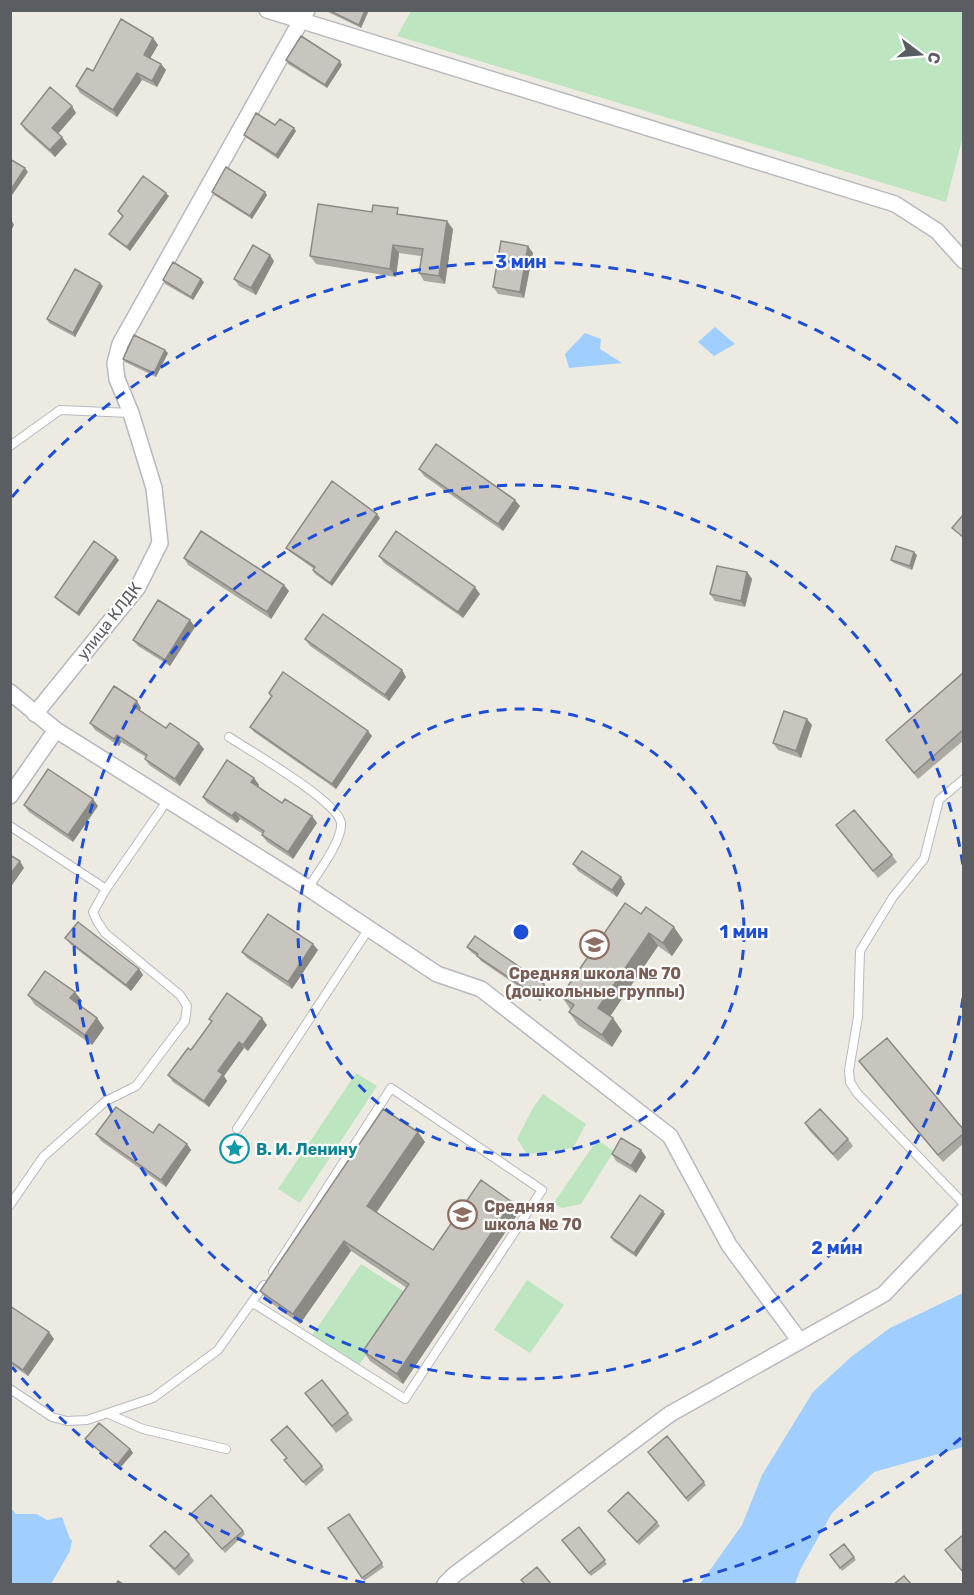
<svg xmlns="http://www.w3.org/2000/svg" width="974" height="1595" font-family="Rubik,sans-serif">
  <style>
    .green { fill: #bde5c0 }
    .water { fill: #9fceff }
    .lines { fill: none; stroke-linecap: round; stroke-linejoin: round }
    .lane-casing { stroke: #b7b9be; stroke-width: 10 }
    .street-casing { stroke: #b7b9be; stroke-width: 18 }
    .lane { stroke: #fff; stroke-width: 8 }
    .street { stroke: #fff; stroke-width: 15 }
    .wall { fill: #aca9a3 }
    .shaded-wall { fill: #8c8a85 }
    .building { fill: #c8c5be; stroke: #8c8a85; stroke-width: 1.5 }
    .ring { fill: none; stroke: #1d4ed8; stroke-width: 3; stroke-dasharray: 10 8 }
    .labels { text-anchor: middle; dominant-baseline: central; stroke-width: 4.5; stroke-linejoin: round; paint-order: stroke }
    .street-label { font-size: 16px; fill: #5a5d62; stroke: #fff }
    .education-label { font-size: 16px; font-weight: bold; fill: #785e54; stroke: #fff }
    .culture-label { font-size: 16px; font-weight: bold; fill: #0d838f; stroke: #fff; text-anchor: start }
    .centre { fill: #1d4ed8; stroke: #fff; stroke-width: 3 }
    .ring-label { font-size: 18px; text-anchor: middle; font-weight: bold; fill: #1d4ed8; stroke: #fff; stroke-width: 4.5; stroke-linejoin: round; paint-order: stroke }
  </style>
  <rect width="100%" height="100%" fill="#edebe1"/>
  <path class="green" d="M411 11H963V136L946 202 397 36Z
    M356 1073 377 1086 300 1203 278 1189Z
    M543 1094 586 1124 573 1148 527 1154 517 1139 533 1108Z
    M597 1140 614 1151 581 1204 562 1208 553 1204Z
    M361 1264 408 1294 359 1365 312 1335Z
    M527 1280 564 1305 530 1353 494 1330Z"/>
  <path class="water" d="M715 327 735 344 714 356 698 342Z
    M585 333 601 339 600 349 622 363 569 368 565 354Z
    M963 1293V1447L874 1472 832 1513 800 1570 795 1584H700L742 1525 762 1475 813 1392 851 1357 890 1328Z
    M10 1507 16 1514H37L47 1520 62 1517 70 1539 72 1540 70 1551 51 1584H11Z"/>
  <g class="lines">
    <defs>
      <path id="lane" d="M10 446 60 410 131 413
        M229 737C250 751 338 801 341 823 343 840 317 874 308 888
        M964 779 939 800 924 859 893 897 860 951 858 1017 849 1070 850 1082 857 1093 964 1204
        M10 826 106 889 93 912 97 921 105 933 180 995 187 1006 185 1021 136 1086 106 1101 43 1157 10 1205
        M106 889 167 801
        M237 1129 368 930
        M253 1303 405 1399 542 1190 391 1088 273 1272
        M10 1389 52 1417 67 1421 87 1420 153 1398 218 1350 264 1285
        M109 1414 143 1429 226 1449"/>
      <path id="street" d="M267 10 895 204 937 231 964 261
        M10 692 56 730 308 888 437 974 481 989 670 1136 729 1245 799 1340
        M35 714 138 587 160 543 154 488 131 413 117 379 115 363 120 344 307 10
        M10 796 56 730
        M445 1584 454 1575 670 1414 884 1294 964 1210"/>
    </defs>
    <use href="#lane" class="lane-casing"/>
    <use href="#street" class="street-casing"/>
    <use href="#lane" class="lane"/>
    <use href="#street" class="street"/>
  </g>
  <path class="wall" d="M324 10H369L361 28Z
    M153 38 158 45 150 58 161 64 166 70 157 87 142 80 117 117 80 93 76 86 93 71Z
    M286 60 342 65 327 88 288 64Z
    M76 113 58 133 67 144 55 157 25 130 21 124Z
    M275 125 296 131 278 159 247 138 244 135Z
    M212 192 267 195 252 219 214 195Z
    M169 196 130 251 111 237 109 234 122 217 118 211Z
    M372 212 402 215 453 229 445 284 424 281 419 273 421 256 399 253 396 277 316 264 310 256Z
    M533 253 524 298 498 294 493 287Z
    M274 261 256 295 239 286 234 279Z
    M163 280 204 282 193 300 165 284Z
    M103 286 75 337 49 323 47 319Z
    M168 353 156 377 125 362 123 359Z
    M419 469 520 506 503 531 424 476Z
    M380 518 332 586 315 574 313 570 314 569 289 551 286 548Z
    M917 555 912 570 894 563 891 560Z
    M379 556 480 594 463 618 384 563Z
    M116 557 119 560 79 616 57 600 55 597Z
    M184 558 289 591 271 619 188 565Z
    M747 572 752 579 745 607 715 601 710 594Z
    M195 627 170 666 138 646 133 640Z
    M305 639 402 670 406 677 389 701 310 646Z
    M963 673V741L918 779 886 740Z
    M269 693 372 736 336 789 254 732 250 727 271 697Z
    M141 708 140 710 166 728 204 749 180 786 149 765 145 759 146 757 121 742 119 746 95 730 90 723Z
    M812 725 801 758 778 750 773 743Z
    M254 778 259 785 258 786 282 803 312 816 317 823 293 859 267 842 262 835 263 834 240 819 237 823 207 803 203 797Z
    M24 805 98 806 73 842 29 812Z
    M836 825 892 855 897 862 878 878Z
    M573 864 625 884 617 897 578 871Z
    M641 914 683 940 672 956 658 946 610 1016 622 1031 612 1047 578 1025 569 1012 571 1010 561 996Z
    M65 938 139 969 143 975 131 991 70 944Z
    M467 947 544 984 548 990 540 1001 481 961 478 957 471 952Z
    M318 950 292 989 247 958 242 952Z
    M75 992 82 1001 79 1005 97 1018 104 1028 92 1045 35 1005 28 995Z
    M209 1019 267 1025 248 1051 244 1048 224 1076 227 1081 209 1107 173 1082 168 1075 191 1050 211 1022Z
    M859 1061 963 1129V1144L943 1162Z
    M805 1123 848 1139 853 1146 838 1161 809 1130Z
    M418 1132 425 1142 376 1212 433 1250 512 1202 519 1212 403 1384 370 1361 363 1351 407 1288 351 1251 300 1324 267 1300 260 1291Z
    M153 1133 187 1144 191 1150 166 1187 101 1141 96 1134Z
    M612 1154 646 1157 636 1173 616 1161Z
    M665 1214 636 1257 613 1241 611 1237Z
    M10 1306 54 1339 28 1376 10 1364Z
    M305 1393 348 1413 353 1420 336 1433Z
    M667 1436 706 1485 688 1502 650 1455Z
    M85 1439 130 1449 133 1453 120 1468 88 1442Z
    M287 1458 322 1466 324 1470 306 1486 287 1464Z
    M608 1511 657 1522 660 1526 639 1545Z
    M191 1514 243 1531 245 1534 225 1553Z
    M349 1514 384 1567 364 1581 328 1528Z
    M579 1527 607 1564 591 1576 562 1540Z
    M844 1544 856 1560 842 1571 830 1555Z
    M150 1546 189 1554 194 1561 179 1576 155 1552Z"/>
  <path class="shaded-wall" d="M365 10H369L361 28 359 25Z
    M153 38 158 45 148 62 144 55Z
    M340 61 342 65 327 88 325 85Z
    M161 64 166 70 157 87 152 81Z
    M137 73 142 80 117 117 113 110Z
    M72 106 76 113 57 135 52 128Z
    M294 128 296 131 278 159 276 155Z
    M62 137 67 144 55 157 50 150Z
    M25 168 28 172 10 198V191Z
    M265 192 267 195 252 219 250 216Z
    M166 193 169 196 130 251 127 247Z
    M12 221 14 225 10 233V224Z
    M447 221 453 229 445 284 439 276Z
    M393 245 399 253 396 277 390 269Z
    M528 246 533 253 524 298 520 292Z
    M270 255 274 261 256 295 251 288Z
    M201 279 204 282 193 300 191 297Z
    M100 283 103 286 75 337 73 333Z
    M165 350 168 353 156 377 154 373Z
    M515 500 520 506 503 531 498 524Z
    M377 514 380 518 332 586 330 583Z
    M914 552 917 555 912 570 910 566Z
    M116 557 119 560 79 616 77 613Z
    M747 572 752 579 745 607 741 601Z
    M284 585 289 591 271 619 267 612Z
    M475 587 480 594 463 618 458 612Z
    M190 620 195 627 170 666 165 660Z
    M402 670 406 677 389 701 385 695Z
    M137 701 141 708 138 713 133 706Z
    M807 719 812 725 801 758 796 751Z
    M368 731 372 736 336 789 332 784Z
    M117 735 121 742 119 746 114 739Z
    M199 743 204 749 180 786 175 779Z
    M254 778 259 785 256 789 251 782Z
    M93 799 98 806 73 842 68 835Z
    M235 812 240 819 237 823 232 816Z
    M312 816 317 823 293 859 288 852Z
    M20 861 24 868 10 888V875Z
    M621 877 625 884 617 897 612 890Z
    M674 927 683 940 672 956 663 943Z
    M649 933 658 946 607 1021 598 1008Z
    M313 944 318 950 292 989 288 982Z
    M139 969 143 975 131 991 126 985Z
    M544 984 548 990 540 1001 536 996Z
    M75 992 82 1001 77 1008 70 998Z
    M97 1018 104 1028 92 1045 85 1035Z
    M262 1018 267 1025 248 1051 243 1045Z
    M613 1018 622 1031 612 1047 602 1035Z
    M239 1042 244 1048 224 1076 227 1081 209 1107 204 1101 218 1071Z
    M418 1132 425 1142 374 1216 367 1206Z
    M187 1144 191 1150 166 1187 161 1180Z
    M641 1150 646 1157 636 1173 631 1166Z
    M512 1202 519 1212 403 1384 397 1374Z
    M663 1211 665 1214 636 1257 634 1253Z
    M344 1241 351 1251 300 1324 293 1314Z
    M49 1332 54 1339 28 1376 23 1370Z
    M130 1449 133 1453 120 1468 117 1465Z"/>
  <path class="building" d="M328 10H365L359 25Z
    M121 19 153 38 144 55 161 64 152 81 137 73 113 110 76 86 87 68 93 71Z
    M301 36 340 61 325 85 286 60Z
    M50 87 72 106 52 128 62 137 50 150 21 124Z
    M256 113 275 125 280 119 294 128 276 155 244 135Z
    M10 159 25 168 10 191Z
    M226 167 265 192 250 216 212 192Z
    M143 176 166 193 127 247 109 234 123 216 118 211Z
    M318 204 372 212 373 205 398 208 397 214 447 221 439 276 419 273 423 249 393 245 390 269 310 256Z
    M501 241 528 246 520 292 493 287Z
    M253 245 270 255 251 288 234 279Z
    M173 262 201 279 191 297 163 280Z
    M75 269 100 283 73 333 47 319Z
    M134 335 165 350 154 373 123 359Z
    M436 444 515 500 498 524 419 469Z
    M332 481 377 514 330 583 313 570 315 567 286 548Z
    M962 516 963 517V537L952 528Z
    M201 531 284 585 267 612 184 558Z
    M396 531 475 587 458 612 379 556Z
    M94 541 116 557 77 613 55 597Z
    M896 546 914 552 910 566 891 560Z
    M717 566 747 572 741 601 710 594Z
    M158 600 190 620 165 660 133 640Z
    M323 614 402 670 385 695 305 639Z
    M283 672 368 731 332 784 250 727 272 696 269 693Z
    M963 673V730L914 773 886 740Z
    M114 686 137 701 133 706 166 728 170 723 199 743 175 779 145 759 147 755 117 735 114 739 90 723Z
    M784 711 807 719 796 751 773 743Z
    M227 760 254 778 251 782 282 803 285 799 312 816 288 852 262 835 264 831 235 812 232 816 203 797Z
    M48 769 93 799 68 835 24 805Z
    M854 810 892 855 873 871 836 825Z
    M582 851 621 877 612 890 573 864Z
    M10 855 20 861 10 875Z
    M625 903 641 914 646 907 674 927 663 943 649 933 598 1008 613 1018 602 1035 569 1012 574 1005 561 996Z
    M268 914 313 944 288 982 242 952Z
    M78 922 139 969 126 985 65 938Z
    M475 936 544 984 536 996 477 956 478 954 467 947Z
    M45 971 75 992 70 998 97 1018 85 1035 28 995Z
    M227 993 262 1018 243 1045 239 1042 218 1071 223 1074 204 1101 168 1075 188 1048 191 1050 212 1021 209 1019Z
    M887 1038 963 1129V1134L938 1155 859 1061Z
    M116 1107 153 1133 159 1124 187 1144 161 1180 96 1134Z
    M383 1109 418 1132 367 1206 433 1250 481 1180 512 1202 397 1374 363 1351 409 1284 344 1241 293 1314 260 1291Z
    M820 1109 848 1139 833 1154 805 1123Z
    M621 1138 641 1150 631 1166 612 1154Z
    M640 1195 663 1211 634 1253 611 1237Z
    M10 1306 49 1332 23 1370 10 1361Z
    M322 1380 348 1413 332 1426 305 1393Z
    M99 1423 130 1449 117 1465 85 1439Z
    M287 1426 322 1466 303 1482 284 1460 287 1458 271 1440Z
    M667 1436 704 1482 686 1498 648 1452Z
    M628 1492 657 1522 637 1542 608 1511Z
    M211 1495 243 1531 222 1549 191 1514Z
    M349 1514 382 1563 362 1578 328 1528Z
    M579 1527 605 1560 589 1573 562 1540Z
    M165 1531 189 1554 175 1569 150 1546Z
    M963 1535V1572L945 1550Z
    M844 1544 854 1557 840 1568 830 1555Z
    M537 1567 551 1584H525L521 1580Z
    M904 1576 911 1584H894Z
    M118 1581 123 1584H116Z"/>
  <g class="ring">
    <circle cx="521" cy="932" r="223"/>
    <path d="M963 998A447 447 0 1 1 963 866"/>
    <path d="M961 1438A670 670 0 0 1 677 1583M365 1583A670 670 0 0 1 12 1367M12 497A670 670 0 0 1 961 426"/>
  </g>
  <defs>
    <symbol id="school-ring" viewBox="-11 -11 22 22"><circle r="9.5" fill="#fff" stroke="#8d6e63" stroke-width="1.5"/><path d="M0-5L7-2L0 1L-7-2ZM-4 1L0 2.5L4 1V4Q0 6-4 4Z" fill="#8d6e63"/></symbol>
    <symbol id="sight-ring" viewBox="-11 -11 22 22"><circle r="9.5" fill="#fff" stroke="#0f9aa8" stroke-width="1.5"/><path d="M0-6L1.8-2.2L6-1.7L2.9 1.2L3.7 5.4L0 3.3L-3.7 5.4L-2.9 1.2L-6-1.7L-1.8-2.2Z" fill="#0f9aa8"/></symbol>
  </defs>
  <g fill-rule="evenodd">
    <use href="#school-ring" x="578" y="928" width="33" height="33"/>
    <use href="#sight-ring" x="218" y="1132" width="33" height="33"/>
    <use href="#school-ring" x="446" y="1198" width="33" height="33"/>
  </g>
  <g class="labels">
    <g class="street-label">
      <text transform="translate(109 621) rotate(-52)">улица КЛДК</text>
    </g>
    <g class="education-label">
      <text x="595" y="973">Средняя школа № 70<tspan x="595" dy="18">(дошкольные группы)</tspan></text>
      <text x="484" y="1206" text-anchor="start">Средняя<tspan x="484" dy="18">школа № 70</tspan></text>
    </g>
    <g class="culture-label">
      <text x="256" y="1149">В. И. Ленину</text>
    </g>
  </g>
  <circle cx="521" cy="932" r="9" class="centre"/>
  <g class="ring-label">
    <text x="521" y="268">3 мин</text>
    <text x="744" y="938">1 мин</text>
    <text x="837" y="1254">2 мин</text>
  </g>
  <rect width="974" height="1595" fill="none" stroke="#5a5d62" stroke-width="24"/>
  <g transform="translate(920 54) rotate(106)" stroke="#ffffff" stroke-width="4.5" paint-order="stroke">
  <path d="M0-4.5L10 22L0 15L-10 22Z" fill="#5a5d62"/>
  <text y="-9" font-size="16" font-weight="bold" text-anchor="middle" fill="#5a5d62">С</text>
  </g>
</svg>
